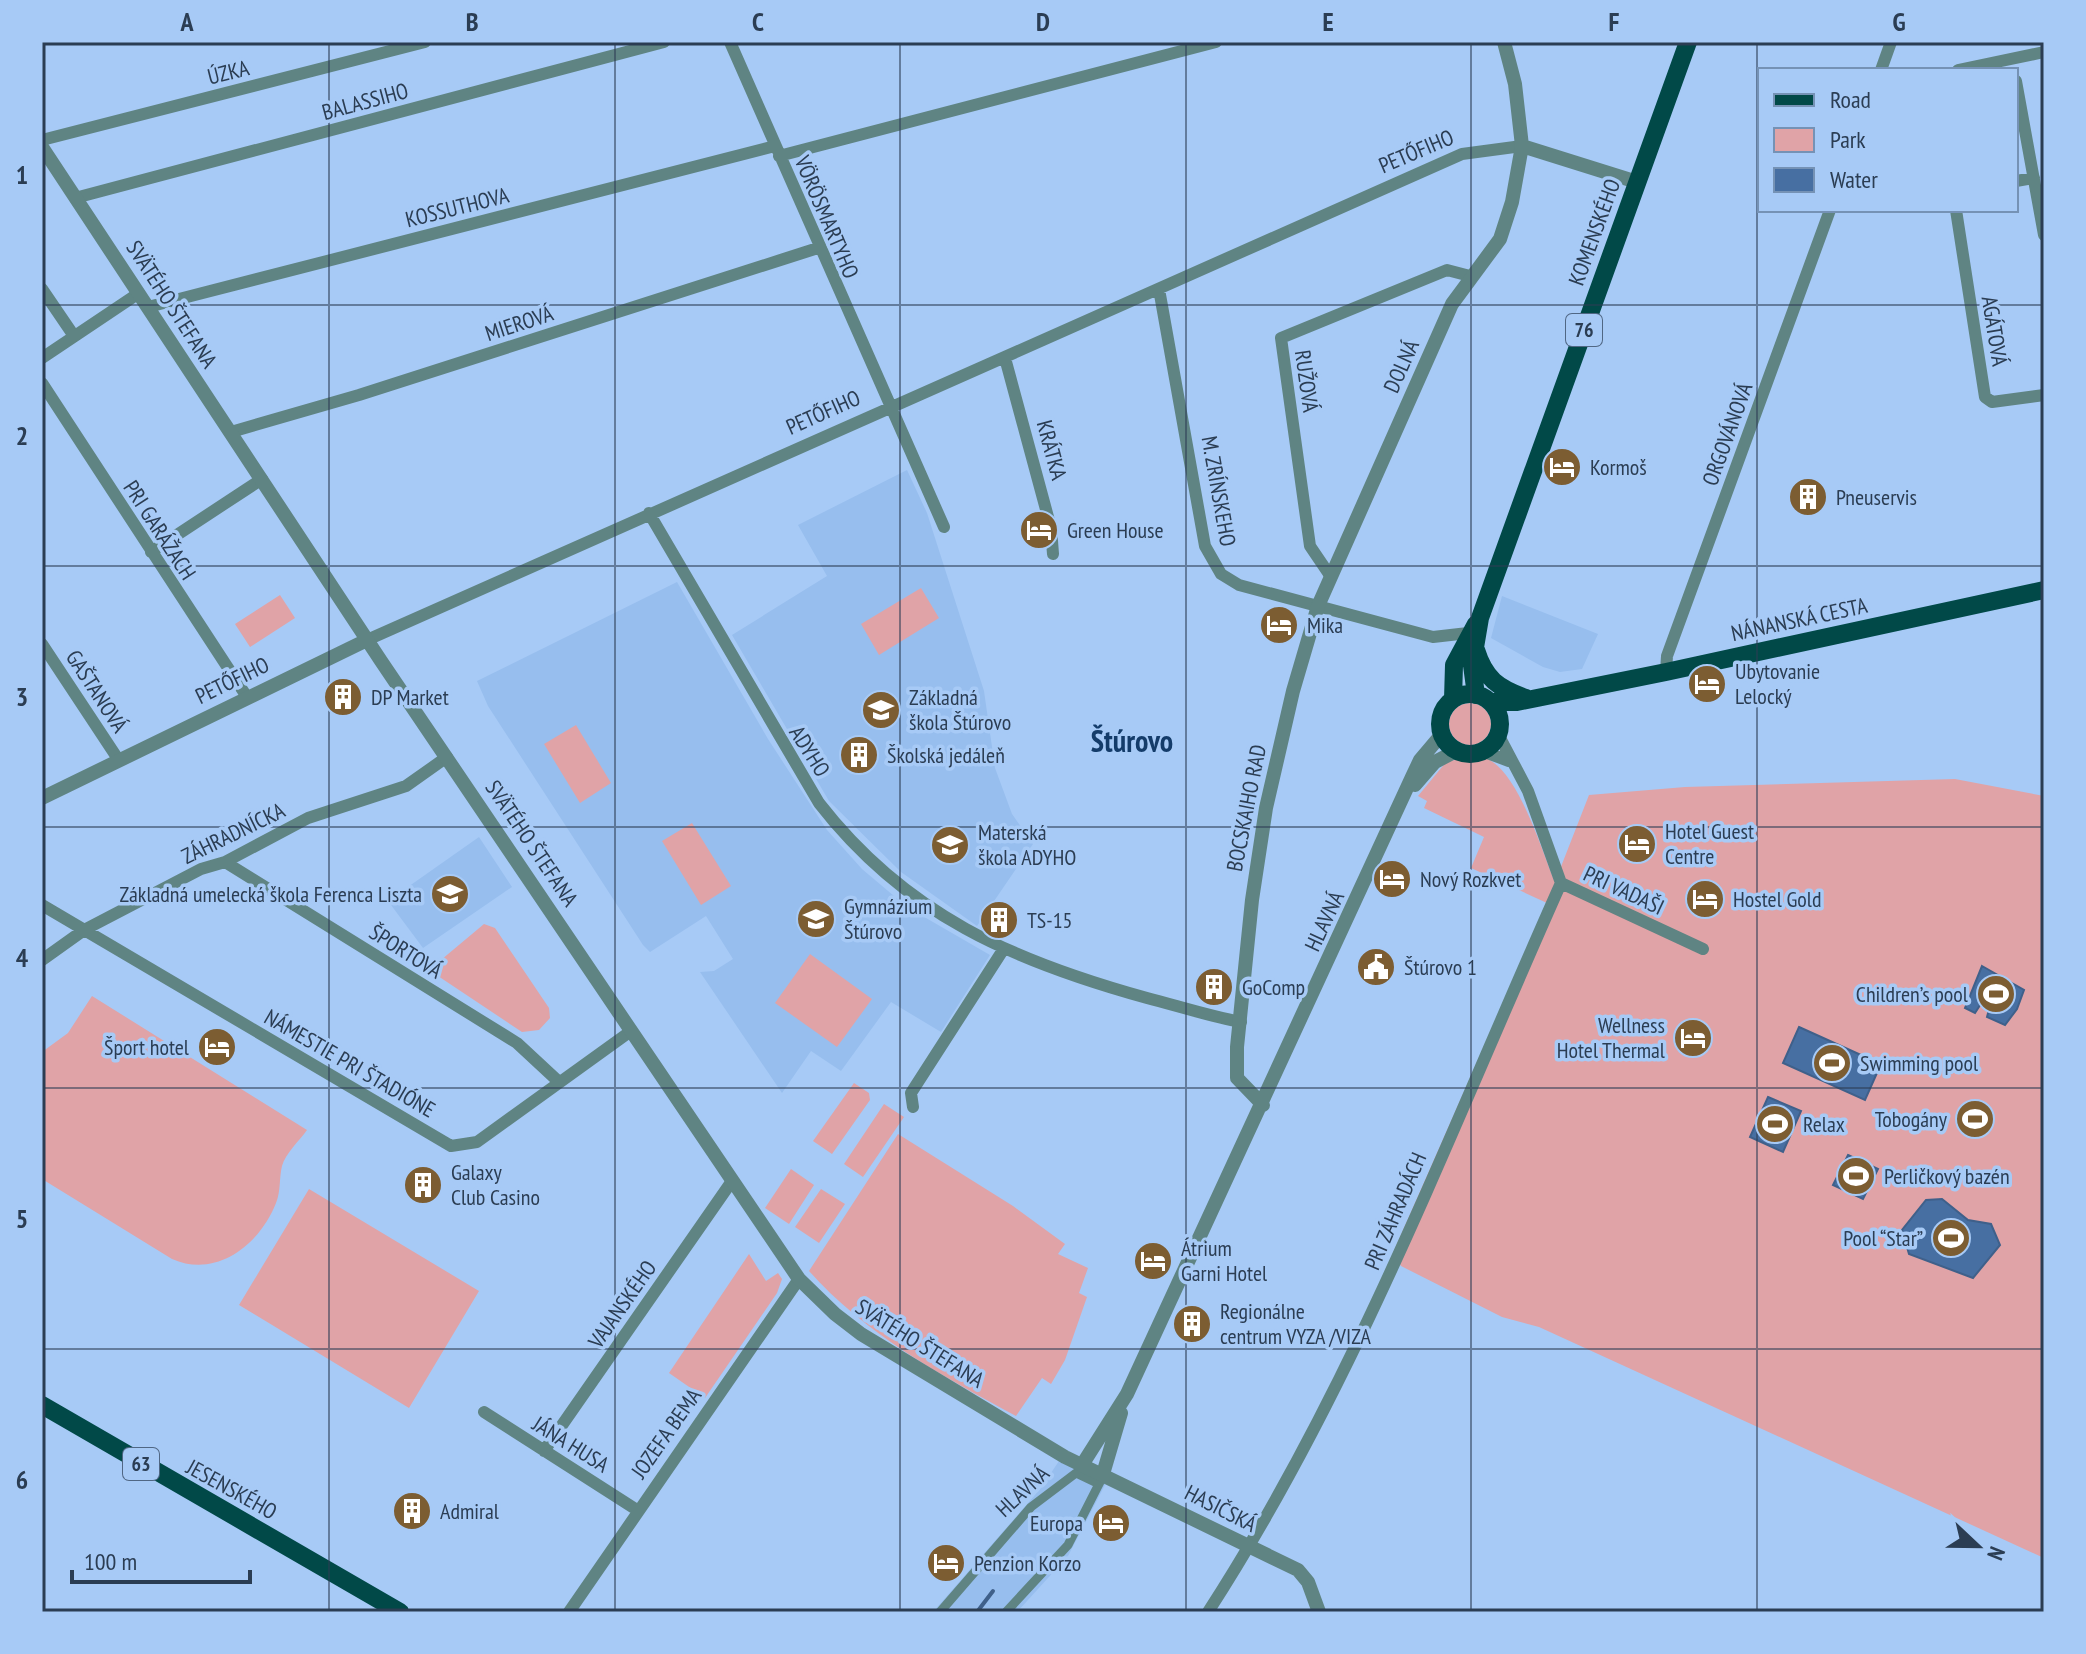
<svg xmlns="http://www.w3.org/2000/svg" width="2086" height="1654" font-family="'PT Sans Narrow',sans-serif">
  <style>
    .built { fill: #97beee }
    .green { fill: #e0a3a7 }
    .water { fill: #476fa2; stroke: #3f608a; stroke-width: 2 }
    .lines { fill: none; stroke-linecap: round; stroke-linejoin: round }
    .stream { stroke: #3f608a; stroke-width: 4 }
    .pedestrian { stroke: #5f8483; stroke-width: 9 }
    .minor { stroke: #5f8483; stroke-width: 12 }
    .tertiary { stroke: #5f8483; stroke-width: 14 }
    .primary { stroke: #014948; stroke-width: 18 }
    .grid { fill: none; stroke: #2b3d53; stroke-width: 2; stroke-opacity: 0.55 }
    .labels { text-anchor: middle; dominant-baseline: central; stroke-width: 7; stroke-linejoin: round; paint-order: stroke }
    .shield { fill: #a7caf6; stroke: #506784; stroke-width: 2 }
    .shield-label { font-size: 20px; font-weight: bold; fill: #2b3d53 }
    .street-label { font-size: 22px; fill: #2b3d53; stroke: #a7caf6 }
    .poi-label { font-size: 22px; fill: #2b3d53; stroke: #a7caf6; text-anchor: start }
    .district-label { font-size: 30px; font-weight: bold; fill: #143c6a; stroke: #a7caf6 }
    .neatline { fill: none; stroke: #2b3d53; stroke-width: 3 }
    .grid-label { font-size: 26px; text-anchor: middle; font-weight: bold; fill: #2b3d53 }
  </style>
  <rect width="100%" height="100%" fill="#a7caf6"/>
  <path class="built" d="M907 470 927 513 984 691 995 768 1012 814 1033 844 977 926 901 872 829 801 732 635 827 576 798 525Z
    M677 582 768 739 827 830 862 869 907 907 990 955 941 1032 891 1002 841 1071 811 1051 782 1093 700 972 714 971 733 959 706 916 650 952 643 945 488 706 477 681Z
    M1502 596 1598 634 1582 669 1560 672 1543 667 1491 638Z
    M479 837 512 887 423 948 388 901Z
    M1059 1461 1106 1483 1068 1556 1017 1612H933L1041 1488Z"/>
  <path class="green" d="M921 588 939 618 879 655 861 624Z
    M280 595 295 618 250 647 235 624Z
    M1449 724a21 21 0 1 1 42 0a21 21 0 1 1-42 0Z
    M576 725 611 783 580 803 544 744Z
    M1481 757C1516 762 1542 852 1555 882L1589 795 1685 787 1955 779 2044 796V1558L1539 1327 1502 1317 1401 1266 1393 1253 1547 903 1471 868 1484 837 1424 808 1427 801 1418 796 1447 761Z
    M692 823 731 886 701 905 662 841Z
    M484 924 495 928 549 1008 550 1018 539 1030 522 1032 429 970Z
    M810 954 872 999 837 1047 775 1003Z
    M92 996 307 1130C300 1140 285 1154 282 1166 279 1178 281 1191 276 1203 260 1244 217 1279 172 1259L42 1179V1052L68 1033Z
    M854 1083 869 1093 870 1100 832 1154 813 1141Z
    M884 1104 904 1117 863 1177 844 1164Z
    M898 1134 1013 1206 1065 1244 1058 1254 1088 1268 1079 1293 1087 1297 1065 1360 1051 1384 1042 1378 1016 1416C942 1376 865 1334 809 1271Z
    M791 1169 814 1185 789 1224 765 1208Z
    M309 1189 479 1291 409 1408 239 1305Z
    M821 1189 845 1204 819 1243 795 1227Z
    M749 1254 766 1281 778 1273 782 1279 777 1293 705 1398 669 1373Z"/>
  <path class="water" d="M1982 966 2024 990 2017 1009 2005 1025 1987 1017 1991 1002 1984 999 1975 1013 1965 1008Z
    M1799 1027 1881 1064 1865 1100 1783 1063Z
    M1768 1097 1801 1111 1783 1152 1750 1137Z
    M1848 1155 1878 1169 1863 1199 1833 1185Z
    M1942 1199 1968 1220 1991 1224 2000 1245 1973 1278 1909 1254 1902 1230 1926 1200Z"/>
  <g class="lines">
    <path class="stream" d="M977 1612 993 1591"/>
    <path class="pedestrian" d="M940 1612 1031 1507 1076 1473 1099 1484
      M1006 1612 1068 1545 1101 1480"/>
    <path class="minor" d="M730 42 944 527
      M1881 70 1891 42
      M1958 70 2044 52
      M2016 81 2044 235
      M42 140 425 42
      M779 156 1216 42
      M2016 181 2034 178
      M75 198 664 42
      M1956 210 1985 397 1992 402 2044 395
      M42 289 74 336
      M1159 289 1205 546 1221 574 1239 585 1433 637 1468 633
      M148 307 775 146
      M42 358 139 293
      M1005 358 1051 528 1053 554
      M42 383 247 697
      M231 432 359 395 818 248
      M649 513 819 803C906 915 1013 961 1147 998 1178 1006 1209 1016 1241 1022
      M151 552 262 479
      M1331 577 1310 546 1281 338 1447 270 1470 276
      M367 640 1462 154 1522 146
      M42 644 118 759
      M1666 672 1667 656 1830 210
      M1498 734 1528 791 1561 883 1703 949
      M1482 751 1509 761
      M225 862 517 1043 559 1082
      M42 905 451 1146 477 1142 631 1031
      M42 960 84 930 201 869 225 862 308 818 406 786 447 757
      M913 1107 911 1093 1003 950
      M484 1412 637 1510
      M544 1451 732 1181
      M569 1612 799 1279
      M1208 1612C1355 1385 1451 1129 1561 883"/>
    <path class="tertiary" d="M1522 146 1637 182
      M42 147 381 661 799 1279 835 1314 861 1334 1065 1457 1298 1570 1308 1582 1319 1612
      M1415 785 1435 762 1456 751
      M42 798 367 640
      M1263 1105 1237 1078V1047L1252 900 1266 808 1293 691 1318 606 1452 304 1500 239 1512 202 1522 146 1515 84 1504 42
      M1082 1465 1127 1394 1412 777 1420 760 1442 734
      M1103 1474 1121 1413"/>
    <path class="primary" d="M1476 650C1485 679 1498 688 1526 698
      M1440 724a30 30 0 1 1 60 0a30 30 0 1 1-60 0Z
      M1476 695 1472 665 1480 618 1688 42
      M1453 699 1454 665 1476 624
      M1490 702H1517L1666 672 2044 590
      M42 1405 400 1612"/>
  </g>
  <path class="grid" d="M329 42V1612M615 42V1612M900 42V1612M1186 42V1612M1471 42V1612M1757 42V1612M42 305H2044M42 566H2044M42 827H2044M42 1088H2044M42 1349H2044"/>
  <defs>
    <symbol id="hotel-disc" viewBox="-11 -11 22 22"><circle r="9.5" fill="#7c5d32" stroke="#a7caf6"/><path d="M-6-4.5h1.5V1H6V5H4.5V3h-9V5H-6ZM-4 0a1.8 1.8 0 1 1 3.6 0ZM.5 0V-2.5h3Q6-2.5 6 0Z" fill="#fff"/></symbol>
    <symbol id="building-disc" viewBox="-11 -11 22 22"><circle r="9.5" fill="#7c5d32" stroke="#a7caf6"/><path d="M-4-6H4V6H1V3H-1V6H-4ZM-2.5-4.3h1.7v1.8h-1.7ZM.8-4.3h1.7v1.8H.8ZM-2.5-1h1.7V.8h-1.7ZM.8-1h1.7V.8H.8Z" fill="#fff"/></symbol>
    <symbol id="school-disc" viewBox="-11 -11 22 22"><circle r="9.5" fill="#7c5d32" stroke="#a7caf6"/><path d="M0-5L7-2L0 1L-7-2ZM-4 1L0 2.5L4 1V4Q0 6-4 4Z" fill="#fff"/></symbol>
    <symbol id="civic-disc" viewBox="-11 -11 22 22"><circle r="9.5" fill="#7c5d32" stroke="#a7caf6"/><path d="M-.6-6.5H3V-4.5H.6V-3L4-1V1h2V6H-6V1h2V-1L-.6-3ZM-1.2 2.5V6h2.4V2.5Z" fill="#fff"/></symbol>
    <symbol id="stadium-disc" viewBox="-11 -11 22 22"><circle r="9.5" fill="#7c5d32" stroke="#a7caf6"/><path d="M0-5a6.5 5 0 1 0 0 10a6.5 5 0 1 0 0-10ZM-3.5-1.8h7v3.6h-7Z" fill="#fff"/></symbol>
  </defs>
  <g fill-rule="evenodd">
    <use href="#hotel-disc" x="1540" y="445" width="44" height="44"/>
    <use href="#building-disc" x="1786" y="475" width="44" height="44"/>
    <use href="#hotel-disc" x="1017" y="508" width="44" height="44"/>
    <use href="#hotel-disc" x="1257" y="603" width="44" height="44"/>
    <use href="#hotel-disc" x="1685" y="662" width="44" height="44"/>
    <use href="#building-disc" x="321" y="675" width="44" height="44"/>
    <use href="#school-disc" x="859" y="688" width="44" height="44"/>
    <use href="#building-disc" x="837" y="733" width="44" height="44"/>
    <use href="#hotel-disc" x="1615" y="822" width="44" height="44"/>
    <use href="#school-disc" x="928" y="823" width="44" height="44"/>
    <use href="#hotel-disc" x="1370" y="857" width="44" height="44"/>
    <use href="#school-disc" x="428" y="872" width="44" height="44"/>
    <use href="#hotel-disc" x="1683" y="877" width="44" height="44"/>
    <use href="#school-disc" x="794" y="897" width="44" height="44"/>
    <use href="#building-disc" x="977" y="898" width="44" height="44"/>
    <use href="#civic-disc" x="1354" y="945" width="44" height="44"/>
    <use href="#building-disc" x="1192" y="965" width="44" height="44"/>
    <use href="#stadium-disc" x="1974" y="972" width="44" height="44"/>
    <use href="#hotel-disc" x="1671" y="1016" width="44" height="44"/>
    <use href="#hotel-disc" x="195" y="1025" width="44" height="44"/>
    <use href="#stadium-disc" x="1810" y="1041" width="44" height="44"/>
    <use href="#stadium-disc" x="1953" y="1097" width="44" height="44"/>
    <use href="#stadium-disc" x="1753" y="1102" width="44" height="44"/>
    <use href="#stadium-disc" x="1834" y="1154" width="44" height="44"/>
    <use href="#building-disc" x="401" y="1163" width="44" height="44"/>
    <use href="#stadium-disc" x="1929" y="1216" width="44" height="44"/>
    <use href="#hotel-disc" x="1131" y="1239" width="44" height="44"/>
    <use href="#building-disc" x="1170" y="1302" width="44" height="44"/>
    <use href="#building-disc" x="390" y="1489" width="44" height="44"/>
    <use href="#hotel-disc" x="1089" y="1501" width="44" height="44"/>
    <use href="#hotel-disc" x="924" y="1541" width="44" height="44"/>
  </g>
  <g class="labels">
    <g class="shield">
      <rect x="1566" y="314" width="36" height="32" rx="6"/>
      <rect x="123" y="1448" width="36" height="32" rx="6"/>
    </g>
    <g class="shield-label">
      <text x="1584" y="330">76</text>
      <text x="141" y="1464">63</text>
    </g>
    <g class="street-label">
      <text transform="translate(228 72) rotate(-14)">ÚZKA</text>
      <text transform="translate(365 101) rotate(-15)">BALASSIHO</text>
      <text transform="translate(1416 151) rotate(-23)">PETŐFIHO</text>
      <text transform="translate(457 207) rotate(-14)">KOSSUTHOVA</text>
      <text transform="translate(827 217) rotate(67)">VÖRÖSMARTYHO</text>
      <text transform="translate(1594 232) rotate(-70)">KOMENSKÉHO</text>
      <text transform="translate(172 304) rotate(57)">SVÄTÉHO ŠTEFANA</text>
      <text transform="translate(519 323) rotate(-18)">MIEROVÁ</text>
      <text transform="translate(1995 331) rotate(81)">AGÁTOVÁ</text>
      <text transform="translate(1401 366) rotate(-66)">DOLNÁ</text>
      <text transform="translate(1307 381) rotate(82)">RUŽOVÁ</text>
      <text transform="translate(823 412) rotate(-24)">PETŐFIHO</text>
      <text transform="translate(1727 434) rotate(-70)">ORGOVÁNOVÁ</text>
      <text transform="translate(1052 450) rotate(75)">KRÁTKA</text>
      <text transform="translate(1219 491) rotate(80)">M. ZRÍNSKEHO</text>
      <text transform="translate(160 530) rotate(57)">PRI GARÁŽACH</text>
      <text transform="translate(1799 619) rotate(-12)">NÁNANSKÁ CESTA</text>
      <text transform="translate(232 680) rotate(-26)">PETŐFIHO</text>
      <text transform="translate(97 691) rotate(57)">GAŠTANOVÁ</text>
      <text transform="translate(810 751) rotate(58)">ADYHO</text>
      <text transform="translate(1246 808) rotate(-79)">BOCSKAIHO RAD</text>
      <text transform="translate(233 833) rotate(-26)">ZÁHRADNÍCKA</text>
      <text transform="translate(532 843) rotate(56)">SVÄTÉHO ŠTEFANA</text>
      <text transform="translate(1624 890) rotate(25)">PRI VADAŠI</text>
      <text transform="translate(1324 921) rotate(-65)">HLAVNÁ</text>
      <text transform="translate(406 951) rotate(32)">ŠPORTOVÁ</text>
      <text transform="translate(350 1063) rotate(30)">NÁMESTIE PRI ŠTADIÓNE</text>
      <text transform="translate(1395 1211) rotate(-67)">PRI ZÁHRADÁCH</text>
      <text transform="translate(622 1304) rotate(-55)">VAJANSKÉHO</text>
      <text transform="translate(920 1343) rotate(32)">SVÄTÉHO ŠTEFANA</text>
      <text transform="translate(666 1433) rotate(-55)">JOZEFA BEMA</text>
      <text transform="translate(571 1444) rotate(32)">JÁNA HUSA</text>
      <text transform="translate(232 1489) rotate(29)">JESENSKÉHO</text>
      <text transform="translate(1022 1491) rotate(-43)">HLAVNÁ</text>
      <text transform="translate(1221 1508) rotate(27)">HASIČSKÁ</text>
    </g>
    <g class="poi-label">
      <text x="1590" y="467">Kormoš</text>
      <text x="1836" y="497">Pneuservis</text>
      <text x="1067" y="530">Green House</text>
      <text x="1307" y="625">Mika</text>
      <text x="1735" y="671">Ubytovanie<tspan x="1735" dy="25">Lelocký</tspan></text>
      <text x="371" y="697">DP Market</text>
      <text x="909" y="697">Základná<tspan x="909" dy="25">škola Štúrovo</tspan></text>
      <text x="887" y="755">Školská jedáleň</text>
      <text x="1665" y="831">Hotel Guest<tspan x="1665" dy="25">Centre</tspan></text>
      <text x="978" y="832">Materská<tspan x="978" dy="25">škola ADYHO</tspan></text>
      <text x="1420" y="879">Nový Rozkvet</text>
      <text x="422" y="894" text-anchor="end">Základná umelecká škola Ferenca Liszta</text>
      <text x="1733" y="899">Hostel Gold</text>
      <text x="844" y="906">Gymnázium<tspan x="844" dy="25">Štúrovo</tspan></text>
      <text x="1027" y="920">TS-15</text>
      <text x="1404" y="967">Štúrovo 1</text>
      <text x="1242" y="987">GoComp</text>
      <text x="1968" y="994" text-anchor="end">Children’s pool</text>
      <text x="1665" y="1025" text-anchor="end">Wellness<tspan x="1665" dy="25">Hotel Thermal</tspan></text>
      <text x="189" y="1047" text-anchor="end">Šport hotel</text>
      <text x="1860" y="1063">Swimming pool</text>
      <text x="1947" y="1119" text-anchor="end">Tobogány</text>
      <text x="1803" y="1124">Relax</text>
      <text x="451" y="1172">Galaxy<tspan x="451" dy="25">Club Casino</tspan></text>
      <text x="1884" y="1176">Perličkový bazén</text>
      <text x="1923" y="1238" text-anchor="end">Pool “Star”</text>
      <text x="1181" y="1248">Átrium<tspan x="1181" dy="25">Garni Hotel</tspan></text>
      <text x="1220" y="1311">Regionálne<tspan x="1220" dy="25">centrum VYZA /VIZA</tspan></text>
      <text x="440" y="1511">Admiral</text>
      <text x="1083" y="1523" text-anchor="end">Europa</text>
      <text x="974" y="1563">Penzion Korzo</text>
    </g>
    <g class="district-label">
      <text x="1132" y="740">Štúrovo</text>
    </g>
  </g>
  <rect width="2086" height="1654" fill="none" stroke="#a7caf6" stroke-width="88"/>
  <rect x="1758" y="68" width="260" height="144" fill="#a7caf6" stroke="#7592b5" stroke-width="2"/>
  <rect x="1774" y="94" width="40" height="12" fill="#014948" stroke="#7592b5" stroke-width="2"/>
  <text x="1830" y="108" font-size="24" fill="#2b3d53">Road</text>
  <rect x="1774" y="128" width="40" height="24" fill="#e0a3a7" stroke="#7592b5" stroke-width="2"/>
  <text x="1830" y="148" font-size="24" fill="#2b3d53">Park</text>
  <rect x="1774" y="168" width="40" height="24" fill="#476fa2" stroke="#7592b5" stroke-width="2"/>
  <text x="1830" y="188" font-size="24" fill="#2b3d53">Water</text>
  <g transform="translate(1978 1546) rotate(112)" stroke="#a7caf6" stroke-width="6" paint-order="stroke">
  <path d="M0-6L14 30L0 20L-14 30Z" fill="#2b3d53"/>
  <text y="-12" font-size="22" font-weight="bold" text-anchor="middle" fill="#2b3d53">N</text>
  </g>
  <path d="M72 1570v12h178v-12" fill="none" stroke="#2b3d53" stroke-width="4"/>
  <text x="84" y="1570" font-size="24" fill="#2b3d53" stroke="#a7caf6" stroke-width="6" paint-order="stroke">100 m</text>
  <rect x="44" y="44" width="1998" height="1566" class="neatline"/>
  <g class="grid-label">
    <text x="187" y="31">A</text>
    <text x="472" y="31">B</text>
    <text x="758" y="31">C</text>
    <text x="1043" y="31">D</text>
    <text x="1328" y="31">E</text>
    <text x="1614" y="31">F</text>
    <text x="1899" y="31">G</text>
    <text x="22" y="184">1</text>
    <text x="22" y="445">2</text>
    <text x="22" y="706">3</text>
    <text x="22" y="967">4</text>
    <text x="22" y="1228">5</text>
    <text x="22" y="1489">6</text>
  </g>
</svg>
